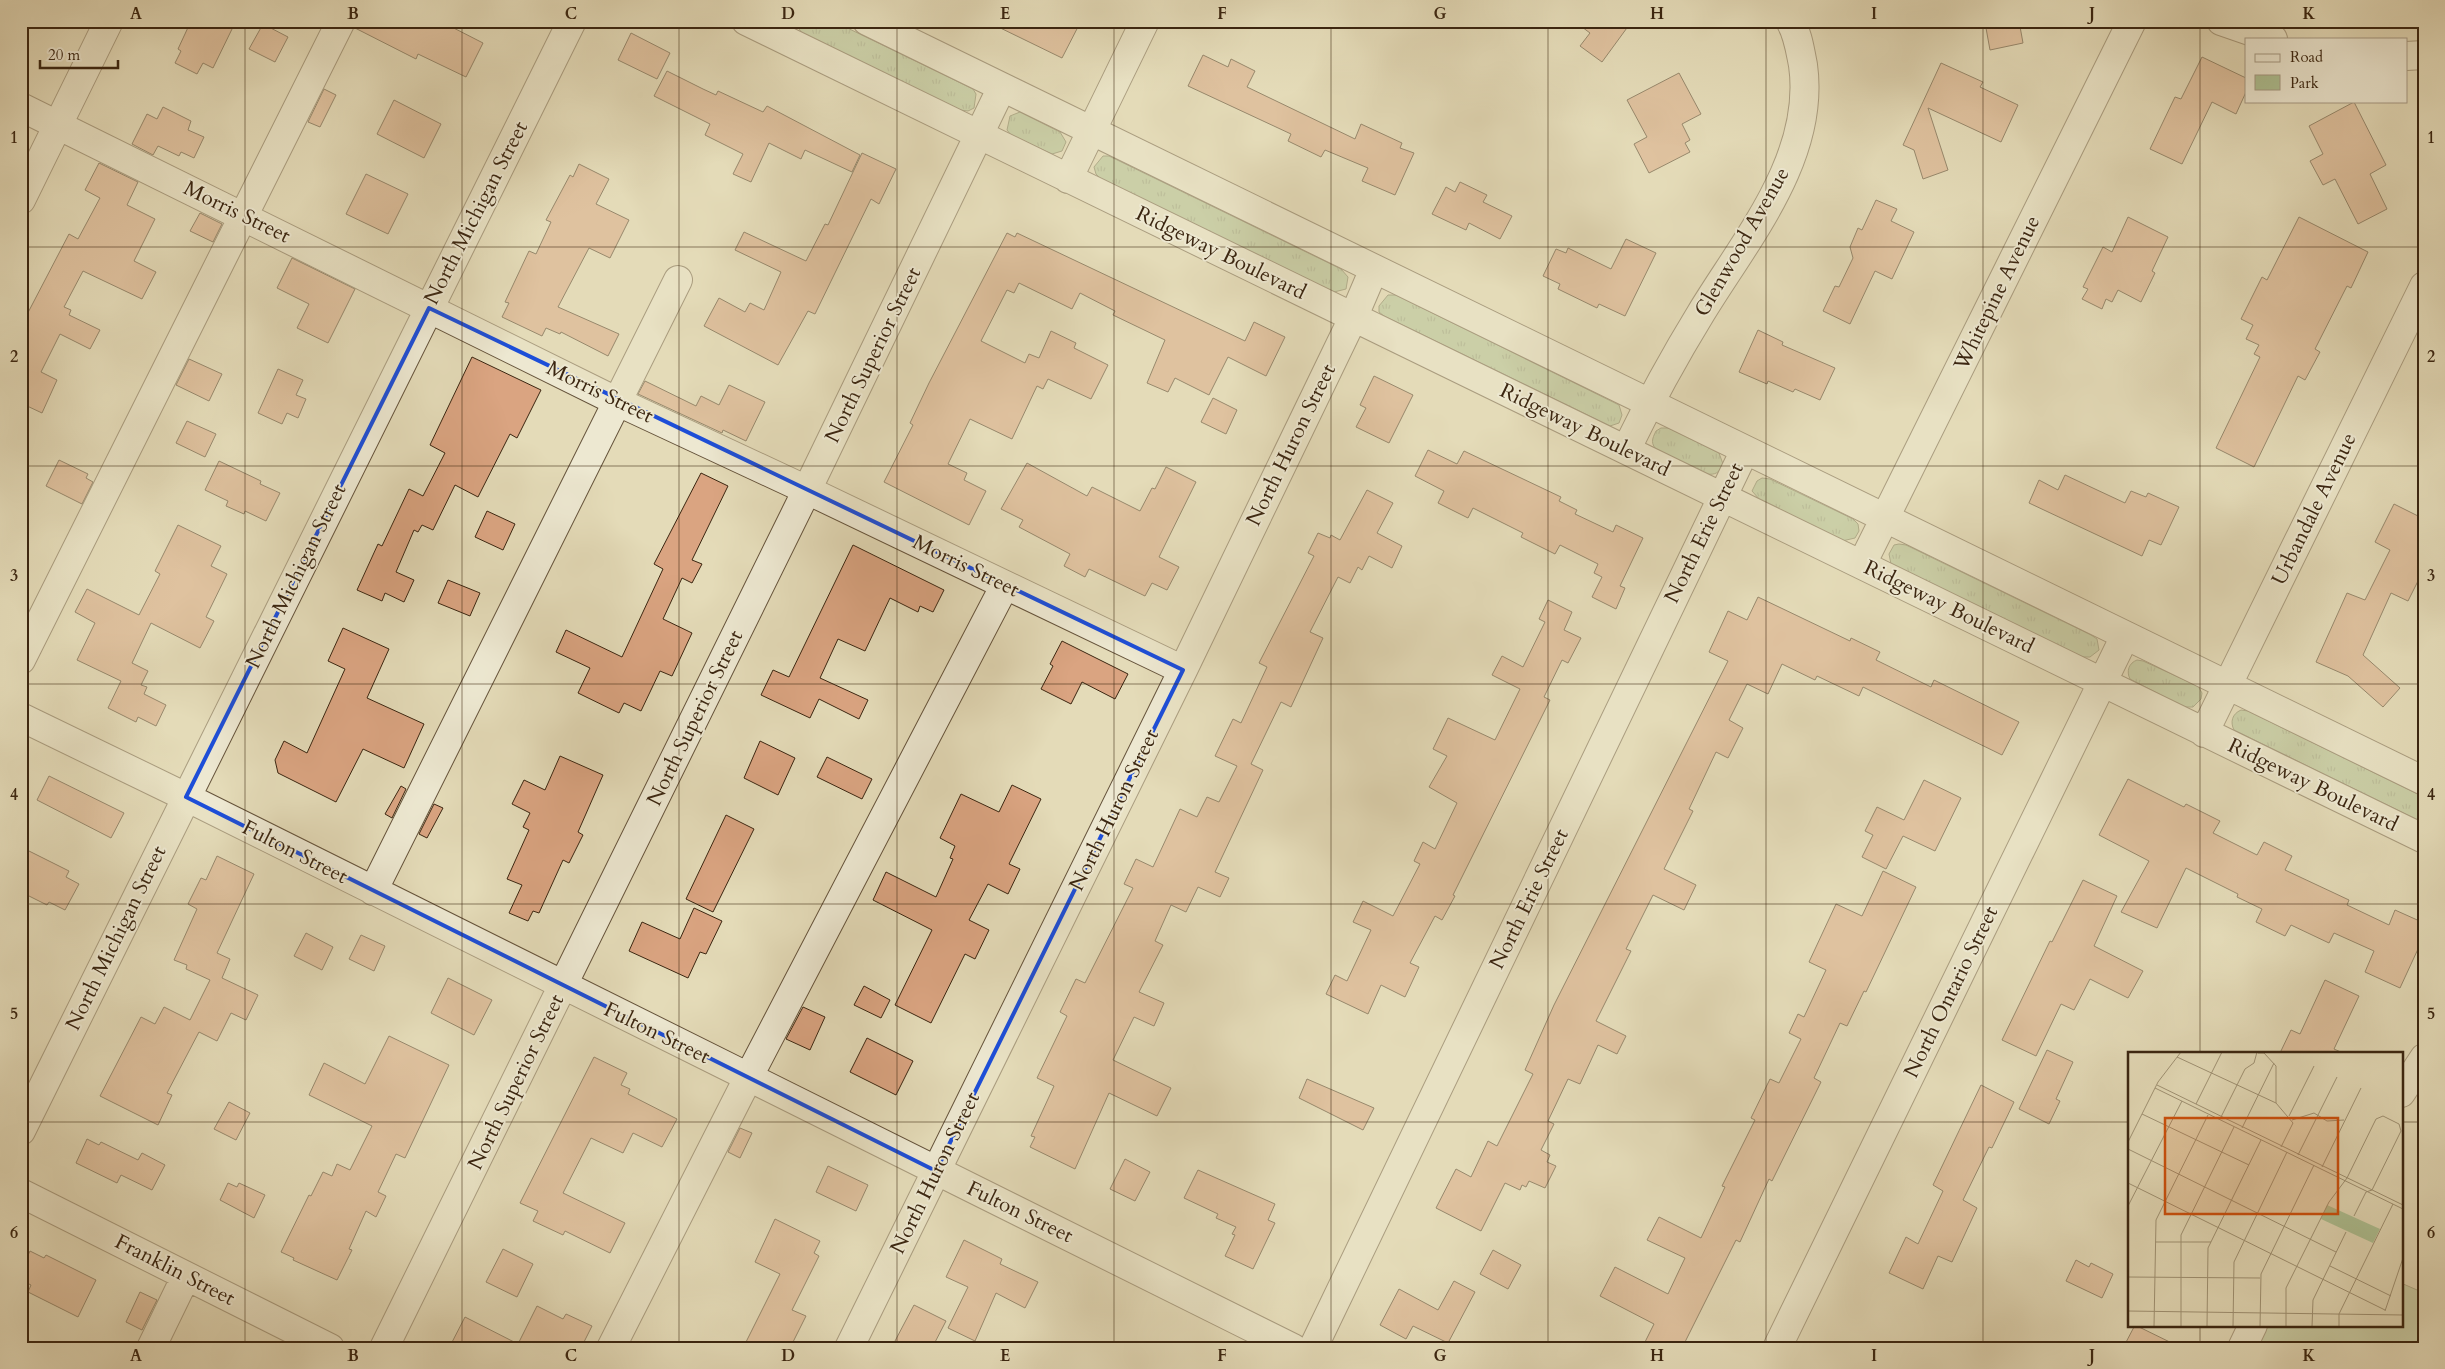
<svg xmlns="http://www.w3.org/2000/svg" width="2445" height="1369" font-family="Cardo,serif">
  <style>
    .grass { fill: url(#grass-tufts); stroke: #747452 }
    .park { fill: #aec193; stroke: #747452 }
    .building { fill: #daa481; stroke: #3b2611 }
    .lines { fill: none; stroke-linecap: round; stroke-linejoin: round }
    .minor-casing { stroke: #65533b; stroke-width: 30 }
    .minor { stroke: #ede8d1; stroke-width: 28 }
    .marked { fill: none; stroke: #1d4ed8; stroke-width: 4; stroke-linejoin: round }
    .grid { fill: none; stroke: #3b2611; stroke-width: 1; stroke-opacity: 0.55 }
    .labels { text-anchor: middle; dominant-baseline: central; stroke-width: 4; stroke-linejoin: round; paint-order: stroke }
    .street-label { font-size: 21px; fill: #3b2611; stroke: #ede8d1 }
    .inset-road { fill: none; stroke: #a09375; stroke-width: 1 }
    .view { fill: #ce510d; fill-opacity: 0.15; stroke: #ce510d; stroke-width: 2.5 }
    .inset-edge { fill: none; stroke: #3b2611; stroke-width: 2.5 }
    .neatline { fill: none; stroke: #3b2611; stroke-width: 2 }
    .grid-label { font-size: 16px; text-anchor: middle; font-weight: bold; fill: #3b2611 }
  </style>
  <defs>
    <pattern id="grass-tufts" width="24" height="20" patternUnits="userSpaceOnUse" patternTransform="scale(1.25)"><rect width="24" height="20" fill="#aec193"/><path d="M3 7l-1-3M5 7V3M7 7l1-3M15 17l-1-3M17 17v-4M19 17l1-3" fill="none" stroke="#8f9d77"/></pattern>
  </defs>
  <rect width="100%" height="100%" fill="#e4dbb8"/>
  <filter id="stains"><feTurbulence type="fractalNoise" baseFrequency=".004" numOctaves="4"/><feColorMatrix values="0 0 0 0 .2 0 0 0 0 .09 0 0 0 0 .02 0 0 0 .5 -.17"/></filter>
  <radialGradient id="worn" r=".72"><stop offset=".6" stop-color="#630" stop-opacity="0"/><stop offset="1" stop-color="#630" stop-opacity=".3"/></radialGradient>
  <path class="grass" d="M799 21H833L973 89 976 94 974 108 968 111 960 110 802 33 797 26Z
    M1020 112 1060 132 1066 142 1062 151 1052 154 1011 135 1007 130 1010 116Z
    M1103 156H1109L1341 269 1348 277 1346 289 1334 292 1101 179 1096 174 1094 167Z
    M1388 295H1396L1619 405 1622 415 1619 423 1610 426 1384 316 1379 312V306Z
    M1661 428H1669L1719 453 1723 464C1719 473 1716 475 1706 474L1658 451C1650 444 1652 439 1656 431Z
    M1762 478 1770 479 1853 519 1858 524 1859 531 1855 538 1842 541 1760 500 1752 491 1757 481Z
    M1899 544 1906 545 2091 635 2097 639 2099 650 2090 657H2081L1895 567 1891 564 1889 554 1894 545Z
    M2137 660 2143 661 2198 686 2202 693 2201 699 2193 707H2184L2130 679C2126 671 2129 663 2137 660Z
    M2241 710 2248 711 2424 797V823L2234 730C2230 722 2232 714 2241 710Z"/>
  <path class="park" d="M2401 1283 2424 1293V1348H2242L2253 1325H2401Z"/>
  <path class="building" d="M191 21H221L233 27 213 68 203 63 197 74 175 63 181 51 178 49Z
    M356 21H440L483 43 466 77 418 54 416 59 355 28Z
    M986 21H1081L1062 58Z
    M1574 21H1632L1602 62 1580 46 1590 33Z
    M1988 21H2019L2023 43 1990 50 1986 28 1989 27Z
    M263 24 288 37 275 62 249 49Z
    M631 33 670 53 657 79 618 60Z
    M1203 55 1228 67 1231 59 1255 71 1247 87 1355 139 1361 124 1402 143 1400 148 1414 153 1395 195 1362 181 1368 168 1325 150 1321 157 1288 141 1291 134 1188 86Z
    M2202 57 2246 78V92L2236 114 2212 102 2182 164 2150 149 2175 97 2181 99Z
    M1941 63 1983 82 1980 87 2018 105 2001 142 1928 108 1948 170 1923 179 1914 150 1903 145Z
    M667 71 703 89 716 95 718 91 763 112 767 106 860 155 852 172 805 150 801 159 769 143 751 182 733 174 743 154 705 135 710 124 654 96Z
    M1679 73 1701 114 1682 124 1690 140 1685 143 1690 152 1649 173 1634 144 1647 137 1627 100Z
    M324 89 336 95 320 127 308 122Z
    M394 100 441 124 424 158 377 134Z
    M2354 102 2386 165 2370 174 2387 209 2358 224 2335 179 2323 185 2310 161 2323 154 2309 126Z
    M163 107 191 121 188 130 204 137 194 158 181 152 179 156 158 146 153 155 132 144 147 114 157 119Z
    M862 153 896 169 879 204 871 199 815 314 808 311 778 365 704 326 719 298 745 312 750 303 764 310 781 272 735 250 744 232 806 261 825 224 828 225Z
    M99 163 138 182 127 205 155 219 134 261 156 272 142 299 83 271 64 307 71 310 69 315 100 330 90 349 60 334 41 372 57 380 42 413 25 405 21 412V326L69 234 78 239 100 198 85 190Z
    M579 164 609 179 596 204 629 220 610 258 589 248 558 307 619 334 608 356 561 332 560 334 546 328 542 336 502 317 509 303 505 302 529 251 536 254 551 222 546 220 570 175 573 177Z
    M366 174 408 194 388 234 346 214Z
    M1460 182 1487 195 1483 202 1512 216 1500 239 1469 223 1466 230 1432 214 1446 187 1455 192Z
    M1876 200 1897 209 1891 221 1914 232 1892 279 1875 271 1850 324 1823 311 1835 286 1839 287 1853 258 1850 247 1858 228 1862 230Z
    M200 213 222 224 213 242 190 231Z
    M2128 217 2168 237 2152 271 2155 273 2141 302 2118 290 2112 302 2106 299 2102 309 2082 299 2088 289 2083 287 2103 247 2112 252Z
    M2299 217 2368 252 2351 288 2347 286 2315 349 2320 352 2305 380 2298 376 2254 467 2216 448 2260 357 2254 354 2259 345 2246 339 2253 325 2241 319 2262 277 2267 280Z
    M1007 233 1015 237 1017 233 1245 341 1254 322 1285 337 1266 376 1228 357 1209 395 1175 378 1168 392 1147 383 1165 340 1113 315 1115 311 1080 293 1072 309 1019 283 1014 293 1007 290 981 341 1025 363 1029 354 1039 358 1051 331 1076 343 1074 348 1108 365 1091 399 1048 379 1043 389 1037 386 1012 439 970 419 948 464 967 473 964 480 986 491 969 525 884 482 913 425 910 423 929 383Z
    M1626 239 1656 253 1625 316 1599 304 1597 308 1558 289 1560 284 1543 276 1556 249 1566 253 1568 248 1611 269Z
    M292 258 355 289 328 343 297 328 309 304 277 288Z
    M1758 330 1783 342 1782 345 1835 368 1820 400 1795 389 1793 392 1768 381 1767 384 1739 372Z
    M472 357 541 390 517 438 510 434 478 497 455 485 433 530 422 525 418 532 414 530 396 572 414 580 404 602 385 593 382 601 357 590 378 544 382 546 409 489 423 496 445 453 430 445Z
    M189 359 222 374 209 401 176 385Z
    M278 369 303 380 296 395 306 399 298 418 287 413 282 424 258 413Z
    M1374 376 1413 395 1389 443 1356 427 1366 408 1360 405Z
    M645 381 696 406 701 396 719 405 729 385 765 402 746 441 723 430 722 433 638 394Z
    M1213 398 1237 410 1226 434 1201 422Z
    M187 421 216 434 205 457 176 443Z
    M1428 450 1457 464 1464 451 1561 497 1559 501 1577 510 1575 514 1613 532 1616 525 1643 538 1620 586 1625 588 1616 609 1592 597 1602 577 1594 573 1598 564 1560 545 1555 554 1521 537 1523 533 1473 508 1468 518 1438 503 1444 491 1415 476Z
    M59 460 88 474 86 478 93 482 82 504 46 486Z
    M219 461 261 481 260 484 280 493 266 521 245 511 244 514 226 506 228 501 205 490Z
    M1027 463 1087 496 1092 487 1140 511 1152 488 1155 489 1166 467 1196 482 1159 557 1179 567 1167 590 1152 583 1145 596 1089 569 1085 577 1064 566 1070 554 1019 527 1023 520 1001 509Z
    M701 473 728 486 692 560 702 564 692 583 682 578 663 619 692 633 672 676 660 671 641 711 624 703 619 713 578 693 590 668 556 652 566 630 622 657 663 569 654 564Z
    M2065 475 2125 503 2131 491 2146 497 2148 493 2179 507 2161 545 2149 540 2142 556 2029 503 2039 480 2058 490Z
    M1367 490 1393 503 1377 533 1402 546 1392 568 1369 556 1362 570 1358 567 1350 583 1338 577 1310 632 1323 638 1291 707 1281 702 1251 764 1263 770 1215 872 1229 878 1220 897 1198 887 1186 912 1171 905 1155 941 1163 945 1139 992 1164 1003 1154 1026 1134 1017 1113 1060 1171 1088 1157 1116 1109 1093 1075 1169 1030 1147 1035 1137 1031 1136 1054 1086 1037 1078 1067 1016 1060 1012 1076 979 1085 983 1133 888 1124 884 1136 859 1153 867 1180 809 1197 817 1207 797 1219 802 1237 766 1215 756 1233 719 1241 723 1267 667 1259 663 1314 556 1308 553 1318 533 1330 538 1331 535 1340 540Z
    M2394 504 2424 519V569L2408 601 2391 593 2363 655 2400 688 2383 707 2348 676 2316 662 2347 593 2365 600 2390 550 2375 542Z
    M487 511 515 524 503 550 475 537Z
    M178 525 221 546 211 566 227 574 206 617 214 621 200 648 151 623 132 663 148 671 141 685 147 687 144 694 166 705 156 726 138 717 136 722 108 708 121 681 77 660 95 623 75 612 87 589 139 615 160 574 155 571Z
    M853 545 944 590 933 612 920 606 918 612 890 598 865 651 838 639 820 678 868 700 859 719 819 699 810 718 761 695 773 670 789 677Z
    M448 580 480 593 470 616 438 603Z
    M1758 597 1850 641 1851 638 1880 652 1876 660 1931 687 1934 680 2019 722 2002 755 1863 687 1859 696 1817 676 1815 680 1782 664 1768 694 1747 684 1729 720 1743 728 1728 758 1716 752 1689 809 1693 811 1664 869 1696 885 1684 910 1653 895 1626 949 1631 951 1596 1021 1626 1036 1617 1054 1598 1045 1580 1084 1568 1079 1548 1121 1554 1124 1541 1150 1550 1155 1547 1162 1556 1166 1545 1188 1529 1181 1526 1187 1522 1185 1520 1190 1505 1183 1481 1231 1436 1208 1456 1169 1471 1177 1488 1141 1497 1146 1533 1074 1525 1070 1554 1005 1728 661 1709 652 1728 611 1747 620Z
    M1548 600 1572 612 1564 630 1581 638 1568 663 1562 660 1544 697 1550 700 1453 895 1455 896 1442 920 1435 916 1410 963 1419 967 1405 997 1381 985 1368 1014 1326 994 1335 975 1347 981 1371 930 1353 922 1363 901 1393 916 1420 864 1414 861 1423 842 1435 849 1457 803 1429 787 1447 756 1433 749 1448 718 1495 740 1520 689 1492 675 1502 656 1523 667 1545 622 1539 619Z
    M343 628 389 649 367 698 424 724 404 768 363 749 336 802 278 773 275 760 284 741 307 753 345 669 328 661Z
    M1062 641 1128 674 1115 699 1082 682 1071 704 1041 689 1053 666 1050 664Z
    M760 741 795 758 778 795 744 778Z
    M560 756 603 775 578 832 583 835 569 863 563 860 539 913 533 911 528 921 509 913 522 885 507 879 529 830 523 827 530 813 512 804 524 780 545 790Z
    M827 757 872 779 862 799 817 777Z
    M49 776 124 813 111 838 37 800Z
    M2128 779 2184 807 2186 804 2220 821 2213 833 2257 855 2264 842 2292 856 2285 870 2349 900 2347 905 2389 925 2395 910 2424 923V936L2400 988 2365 972 2374 951 2334 933 2329 943 2291 925 2285 936 2256 922 2262 909 2237 897 2238 894 2186 868 2157 928 2121 912 2149 861 2099 835Z
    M1924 780 1961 798 1935 851 1903 836 1886 869 1862 857 1873 835 1865 831 1877 807 1904 820Z
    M1012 785 1041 799 1009 864 1020 869 1008 894 988 884 969 920 989 930 975 959 965 954 931 1023 895 1005 932 930 873 900 886 872 936 897 953 859 950 858 955 846 940 838 961 794 999 812Z
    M401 786 406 789 392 818 385 814Z
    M434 804 443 808 427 838 419 834Z
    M726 815 754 829 713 912 686 899Z
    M21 847 69 871 66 877 79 884 65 910 49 902 47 905 21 892Z
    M217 856 254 874 217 953 230 959 222 978 258 995 246 1020 231 1013 217 1041 199 1032 167 1093 172 1095 158 1125 100 1096 141 1017 155 1024 164 1007 190 1020 210 980 186 969 187 965 174 960 197 909 188 904 201 878 206 880Z
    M1883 871 1916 887 1866 992 1864 991 1847 1026 1840 1023 1814 1078 1821 1082 1772 1181 1769 1179 1740 1242 1736 1240 1682 1348H1642L1654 1324 1600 1296 1615 1267 1668 1294 1685 1258 1647 1240 1659 1217 1701 1238 1725 1187 1722 1186 1755 1120 1751 1118 1770 1079 1779 1083 1801 1039 1789 1033 1798 1014 1804 1017 1826 970 1809 962 1836 904 1862 916Z
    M2083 880 2117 896 2094 946 2143 971 2128 998 2090 979 2074 1010 2061 1004 2036 1056 2002 1040 2050 941 2052 942Z
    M694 908 722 921 706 954 700 952 688 978 629 951 642 922 680 939Z
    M306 933 333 947 322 970 294 956Z
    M361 935 385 946 374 971 349 959Z
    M448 978 492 1000 474 1035 431 1013Z
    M2325 980 2359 996 2334 1049 2343 1053H2280L2291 1030 2300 1034Z
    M864 986 890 1000 881 1018 854 1005Z
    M803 1007 825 1017 810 1050 786 1039Z
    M389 1036 449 1065 405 1158 396 1154 378 1192 386 1196 376 1217 366 1211 349 1249 352 1250 337 1280 293 1260 294 1258 281 1252 309 1195 311 1196 323 1172 332 1176 337 1164 350 1170 372 1126 309 1095 324 1063 365 1084Z
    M867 1038 913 1061 896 1095 850 1072Z
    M2047 1050 2073 1062 2056 1099 2060 1101 2049 1124 2019 1109Z
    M594 1057 627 1073 621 1085 630 1089 628 1094 677 1119 662 1147 633 1133 623 1153 591 1138 563 1193 625 1223 610 1253 565 1231 563 1235 533 1221 538 1211 520 1203Z
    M1307 1079 1374 1108 1363 1130 1299 1098Z
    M1981 1085 2014 1102 1992 1148 1989 1147 1963 1200 1977 1208 1952 1262 1938 1256 1923 1289 1889 1273 1906 1237 1918 1244 1943 1191 1933 1185Z
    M229 1102 250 1113 236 1140 214 1129Z
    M740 1128 752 1133 740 1158 728 1152Z
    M87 1139 99 1145 101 1142 138 1160 142 1153 165 1165 152 1190 121 1175 117 1183 76 1163Z
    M1125 1159 1150 1172 1135 1201 1110 1189Z
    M828 1166 868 1185 856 1211 816 1192Z
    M1198 1170 1275 1204 1268 1220 1275 1223 1253 1269 1225 1256 1235 1235 1232 1234 1236 1227 1216 1218 1218 1214 1184 1198Z
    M228 1183 237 1187 239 1183 265 1195 254 1218 220 1200Z
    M775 1219 820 1241 814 1253 819 1256 792 1310 806 1316 790 1348H757L746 1342 780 1274 755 1262Z
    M964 1240 1002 1259 1000 1264 1038 1282 1025 1308 996 1293 975 1341 948 1328 968 1287 946 1277Z
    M503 1249 533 1264 517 1297 486 1282Z
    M1493 1250 1521 1265 1508 1289 1480 1274Z
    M30 1251 44 1258 46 1255 96 1280 78 1317 28 1292 31 1285 21 1280V1270Z
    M2076 1260 2089 1267 2091 1263 2113 1274 2102 1298 2066 1281Z
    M1454 1281 1475 1292 1448 1343 1413 1326 1406 1339 1380 1325 1399 1289 1438 1310Z
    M140 1292 157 1300 142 1330 126 1322Z
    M914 1305 946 1321 932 1348H907L895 1341Z
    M537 1306 563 1319 566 1314 592 1326 581 1348H449L465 1317 518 1344Z
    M2135 1325 2182 1348H2123Z"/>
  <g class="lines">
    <defs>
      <path id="minor" d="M746 21 2424 839
        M867 21 2424 781
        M2221 21 2273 39
        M2406 56 2424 55
        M21 107 616 401 807 490 1183 670
        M1068 179 1145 21
        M21 200 109 21
        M1626 450C1649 403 1674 357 1701 313 1746 239 1816 157 1803 65 1800 50 1798 34 1790 21
        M1862 564 2132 21
        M21 660 341 21
        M21 717 186 797 1293 1348
        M2204 733 2424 286
        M373 891 678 280
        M2401 1093 2424 1058
        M21 1131 572 21
        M21 1193 330 1348
        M151 1348 186 1276
        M384 1348 807 490 1002 87
        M611 1348 748 1078 1005 585
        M849 1348 1183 670 1353 318 1374 269
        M1313 1348 1745 450
        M1777 1348 2125 636
        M2242 1348 2253 1325"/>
    </defs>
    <use href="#minor" class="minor-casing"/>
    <use href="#minor" class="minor"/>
  </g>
  <path d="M0 0H2445V1369H0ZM429 308 1183 670 936 1171 186 797Z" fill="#e4dbb8" fill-opacity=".55" fill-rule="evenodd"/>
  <path class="marked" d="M429 308 1183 670 936 1171 186 797Z"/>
  <path class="grid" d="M245 21V1348M462 21V1348M679 21V1348M897 21V1348M1114 21V1348M1331 21V1348M1548 21V1348M1766 21V1348M1983 21V1348M2200 21V1053M21 247H2424M21 466H2424M21 684H2424M21 904H2424M21 1122H2129M2401 1122H2424M2200 1325V1348"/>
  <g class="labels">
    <g class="street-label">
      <text transform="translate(237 212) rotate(26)">Morris Street</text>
      <text transform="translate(476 213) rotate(-63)">North Michigan Street</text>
      <text transform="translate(1742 242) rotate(-60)">Glenwood Avenue</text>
      <text transform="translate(1221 253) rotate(26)">Ridgeway Boulevard</text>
      <text transform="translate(1997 293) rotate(-64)">Whitepine Avenue</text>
      <text transform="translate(873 355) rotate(-64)">North Superior Street</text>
      <text transform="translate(600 392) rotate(26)">Morris Street</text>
      <text transform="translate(1585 430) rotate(26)">Ridgeway Boulevard</text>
      <text transform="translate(1291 445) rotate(-64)">North Huron Street</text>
      <text transform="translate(2314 509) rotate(-64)">Urbandale Avenue</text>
      <text transform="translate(1704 533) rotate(-64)">North Erie Street</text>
      <text transform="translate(966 566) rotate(26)">Morris Street</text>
      <text transform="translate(296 576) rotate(-64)">North Michigan Street</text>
      <text transform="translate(1949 607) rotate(26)">Ridgeway Boulevard</text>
      <text transform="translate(695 718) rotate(-64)">North Superior Street</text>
      <text transform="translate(2313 785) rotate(26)">Ridgeway Boulevard</text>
      <text transform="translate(1114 810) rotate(-64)">North Huron Street</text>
      <text transform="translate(295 852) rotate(27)">Fulton Street</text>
      <text transform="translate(1529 899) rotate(-64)">North Erie Street</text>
      <text transform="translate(116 938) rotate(-64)">North Michigan Street</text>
      <text transform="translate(1951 992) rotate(-64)">North Ontario Street</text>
      <text transform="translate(657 1033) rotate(26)">Fulton Street</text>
      <text transform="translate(516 1082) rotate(-64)">North Superior Street</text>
      <text transform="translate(935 1173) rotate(-64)">North Huron Street</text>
      <text transform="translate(1020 1212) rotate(26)">Fulton Street</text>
      <text transform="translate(175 1270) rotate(27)">Franklin Street</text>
    </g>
  </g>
  <g transform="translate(2128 1052)">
    <rect width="275" height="275" fill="#e4dbb8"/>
    <path d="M199 153 252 177 245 191 193 167Z" fill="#aec193"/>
    <path class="inset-road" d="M130 1H136L148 14V51M49 5 148 51 165 71 153 95M29 33 275 153M27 36 275 157M68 52 94 0M14 62 121 113M161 64 186 14M93 65 117 17 126 11 129 0M164 68 186 61 199 69 216 68M114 76 146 11M0 90 30 30 53 0M0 97 208 200M170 103 209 25M194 115 233 36M0 131 257 258M0 154 54 49M27 190H83M202 214 263 244M0 225 132 226M0 259V154M257 259 275 206M0 266V259L275 263M26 275 28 168 80 63M53 275V183L106 75M79 275 80 196 133 88M105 275 106 210 159 100M132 275 133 222 186 113M158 275V236L201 150 219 126 248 67 255 64 271 72 273 79 244 138 238 140 226 164M184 275 185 248 218 180M211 275V262L265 152"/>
    <path class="view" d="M37 66H210V162H37Z"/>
    <rect width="275" height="275" class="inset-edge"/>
  </g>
  <rect width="2445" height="1369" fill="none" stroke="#e4dbb8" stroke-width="55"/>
  <rect x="2245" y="38" width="162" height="65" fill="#ede8d1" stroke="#a69a84"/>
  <rect x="2255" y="54" width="25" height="8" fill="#ede8d1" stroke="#a69a84"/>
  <text x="2290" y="62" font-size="15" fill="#3b2611">Road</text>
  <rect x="2255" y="75" width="25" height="15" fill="#aec193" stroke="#a69a84"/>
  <text x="2290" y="88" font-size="15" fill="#3b2611">Park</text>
  <path d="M40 60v8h78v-8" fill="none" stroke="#3b2611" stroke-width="2.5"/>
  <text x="48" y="60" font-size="15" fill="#3b2611" stroke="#ede8d1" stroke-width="4" paint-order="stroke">20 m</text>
  <rect x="28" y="28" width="2390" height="1314" class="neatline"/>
  <g class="grid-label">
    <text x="136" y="19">A</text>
    <text x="353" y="19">B</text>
    <text x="571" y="19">C</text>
    <text x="788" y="19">D</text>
    <text x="1005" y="19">E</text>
    <text x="1222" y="19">F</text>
    <text x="1440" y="19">G</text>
    <text x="1657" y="19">H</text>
    <text x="1874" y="19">I</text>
    <text x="2092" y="19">J</text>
    <text x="2309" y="19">K</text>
    <text x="14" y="143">1</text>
    <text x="2431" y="143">1</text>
    <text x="14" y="362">2</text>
    <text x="2431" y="362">2</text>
    <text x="14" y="581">3</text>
    <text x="2431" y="581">3</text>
    <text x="14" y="800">4</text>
    <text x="2431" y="800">4</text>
    <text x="14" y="1019">5</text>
    <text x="2431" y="1019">5</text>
    <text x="14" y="1238">6</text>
    <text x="2431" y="1238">6</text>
    <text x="136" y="1361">A</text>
    <text x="353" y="1361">B</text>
    <text x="571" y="1361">C</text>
    <text x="788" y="1361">D</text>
    <text x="1005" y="1361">E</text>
    <text x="1222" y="1361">F</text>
    <text x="1440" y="1361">G</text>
    <text x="1657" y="1361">H</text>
    <text x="1874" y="1361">I</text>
    <text x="2092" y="1361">J</text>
    <text x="2309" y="1361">K</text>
  </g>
  <rect width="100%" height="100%" filter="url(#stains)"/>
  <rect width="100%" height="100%" fill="url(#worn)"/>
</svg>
